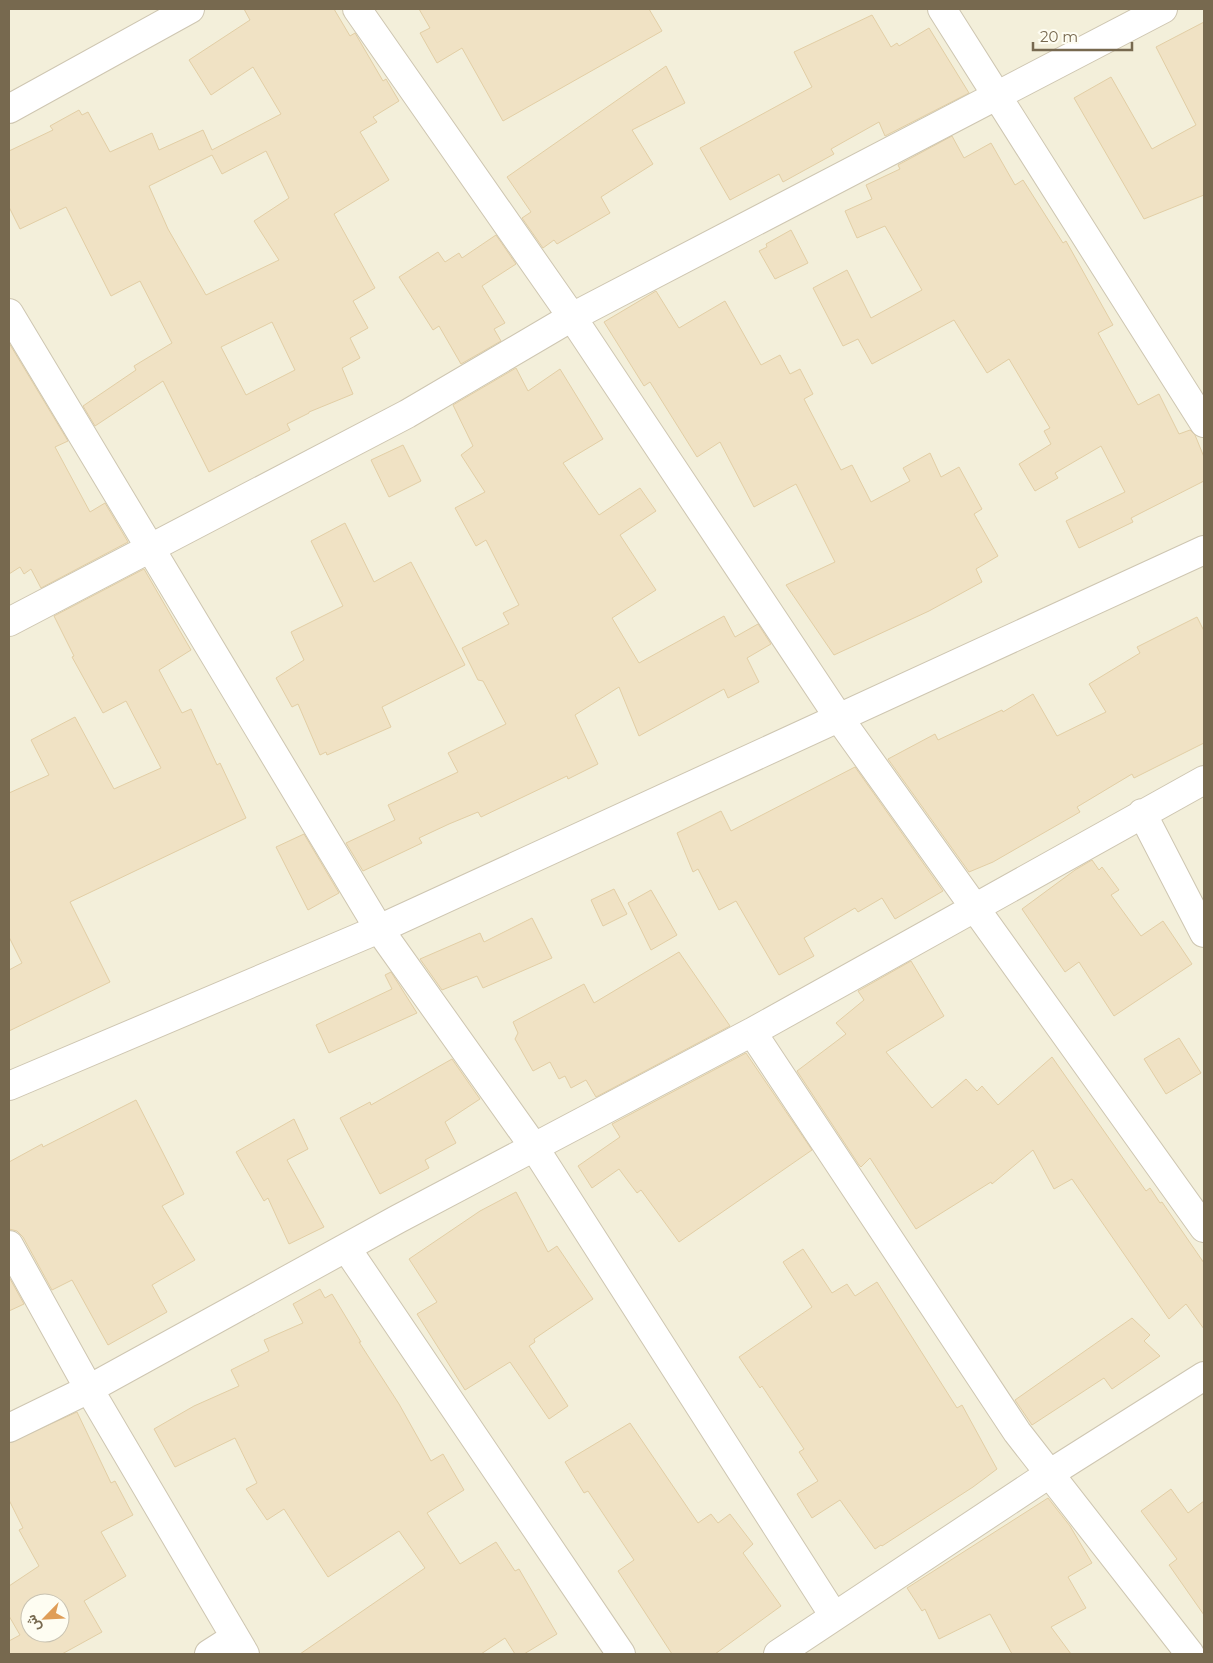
<svg xmlns="http://www.w3.org/2000/svg" width="1213" height="1663" font-family="Montserrat,Vazirmatn,sans-serif">
  <style>
    .residential { fill: #f3efda; fill-rule: evenodd }
    .building { fill: #f0e2c4; stroke: #e2cea5; fill-rule: evenodd }
    .lines { fill: none; stroke-linecap: round; stroke-linejoin: round }
    .minor-casing { stroke: #cec6b1; stroke-width: 30 }
    .tertiary-casing { stroke: #cec6b1; stroke-width: 30 }
    .minor { stroke: #fff; stroke-width: 28 }
    .tertiary { stroke: #fff; stroke-width: 28 }
  </style>
  <rect width="100%" height="100%" fill="#fcfaec"/>
  <path class="residential" d="M9 9H1204V1654H9ZM30 1603H60V1633H30Z"/>
  <path class="building" d="M244 9H334L350 36 355 33 383 81 386 79 399 101 373 117 377 122 360 132 389 180 334 214 375 288 353 301 368 328 350 338 360 358 342 368 353 394 309 412V413L287 424 290 430 209 472 163 381 95 426 83 406 136 370 134 366 172 343 140 281 111 296 66 207 20 229 9 207V151L53 130 50 126 79 110 82 115 88 112 110 152 152 133 159 150 203 130 212 150 281 114 253 67 211 95 189 60 250 20ZM266 151 289 198 254 221 279 260 206 295 168 229 149 186 212 155 222 174ZM272 322 295 370 246 395 221 347Z
    M419 9H649L662 31 503 121 462 48 437 63 420 33 430 28Z
    M872 15 891 47 897 43 899 46 929 28 969 93 885 136 879 122 831 149 834 154 783 182 779 174 730 200 700 148 812 87 794 52Z
    M1204 22V195L1144 219 1074 98 1111 77 1152 149 1196 125 1156 47Z
    M666 66 685 103 632 130 653 164 601 197 610 213 557 244 554 240 543 248 522 218 531 212 507 177Z
    M952 136 964 158 991 143 1015 185 1023 180 1063 243 1066 241 1113 325 1098 333 1138 405 1159 394 1179 434 1190 430 1195 435 1204 457V481L1131 518 1133 522 1079 548 1066 521 1125 492 1101 446 1055 473 1058 478 1035 491 1019 464 1051 444 1044 431 1050 428 1009 359 987 373 954 320 872 364 858 339 843 346 813 288 847 270 871 318 922 290 885 226 857 238 845 211 872 199 866 185 900 169 898 165Z
    M791 230 808 263 775 279 759 251 767 247 766 244Z
    M496 235 516 264 482 286 505 323 494 329 501 341 461 364 439 326 433 330 399 277 438 252 445 262 459 253 462 258Z
    M656 291 679 328 725 301 761 365 780 355 790 374 800 369 813 394 804 399 841 470 852 465 871 502 910 481 903 468 930 453 941 477 959 467 982 509 974 514 998 556 976 569 982 582 929 611 834 655 786 585 835 562 796 484 754 507 720 442 697 457 650 382 644 386 604 322Z
    M9 343 68 441 55 447 90 512 105 503 128 542 41 588 31 569 24 574 20 567 9 574Z
    M516 368 528 391 560 369 603 439 563 463 599 515 640 488 656 511 620 535 656 590 612 618 639 663 724 616 735 637 758 624 771 644 747 658 759 682 728 698 724 689 639 736 619 687 575 715 598 764 568 779 567 776 481 817 478 812 449 824 419 838 422 843 363 871 346 843 395 820 388 805 458 772 448 753 506 724 483 681 478 680 462 648 509 624 503 613 519 605 486 540 476 546 455 508 485 492 461 455 473 446 453 405Z
    M403 445 421 481 389 497 371 460Z
    M345 523 374 582 411 562 465 665 382 707 391 727 327 755 326 752 320 755 298 704 292 707 276 678 304 660 291 632 343 606 311 541Z
    M144 569 191 650 159 670 182 713 191 709 217 765 220 763 246 818 70 902 110 982 9 1031V970L22 963 9 937V793L49 775 31 740 75 717 114 789 161 768 126 701 103 713 72 657 74 656 54 616Z
    M1197 617 1204 631V743L1134 778 1132 774 1077 807 1080 812 993 862 969 872 888 759 935 734 938 740 1002 710 1003 712 1033 694 1057 736 1106 712 1089 684 1140 653 1137 647Z
    M855 767 943 891 895 919 882 898 858 912 855 908 804 938 814 956 779 975 736 901 719 910 698 869 693 872 677 833 721 811 731 831Z
    M304 834 339 893 308 910 276 847Z
    M1092 860 1099 870 1102 867 1119 890 1111 895 1141 936 1163 921 1192 964 1114 1016 1079 962 1065 972 1022 909 1075 870Z
    M614 889 627 914 603 926 591 900Z
    M651 890 677 935 651 950 628 903Z
    M532 918 552 958 483 988 477 976 442 990 420 959 480 933 484 942Z
    M679 952 730 1026 596 1097 586 1080 571 1088 565 1076 559 1079 550 1062 533 1071 515 1039 518 1033 513 1022 584 984 594 1003Z
    M911 961 944 1016 886 1052 932 1108 966 1079 977 1091 982 1086 998 1105 1052 1057 1146 1191 1150 1188 1160 1203 1162 1202 1204 1263V1329L1186 1304 1169 1319 1072 1179 1054 1189 1033 1150 992 1184 991 1182 916 1229 870 1158 861 1167 859 1165 797 1071 846 1034 836 1023 864 1000 858 991Z
    M391 972 417 1013 329 1053 316 1025 392 989 385 975Z
    M1179 1038 1201 1073 1166 1094 1144 1059Z
    M746 1053 812 1150 679 1242 641 1190 637 1193 619 1169 592 1188 578 1166 620 1137 612 1124Z
    M452 1059 480 1099 445 1122 456 1143 425 1160 429 1168 380 1194 340 1118 370 1102 371 1105Z
    M136 1100 184 1194 162 1206 195 1260 152 1285 167 1312 108 1345 72 1280 52 1290 23 1237 17 1231 9 1229V1162L42 1144 43 1147Z
    M294 1119 308 1149 287 1160 324 1227 289 1244 268 1198 264 1201 236 1152Z
    M516 1192 548 1252 557 1246 593 1299 534 1339 535 1342 529 1346 568 1406 549 1419 510 1362 465 1390 417 1314 437 1302 409 1259 480 1211Z
    M803 1249 832 1293 847 1284 855 1296 877 1282 957 1408 962 1405 997 1469 973 1487 882 1546 881 1545 875 1549 840 1500 812 1518 797 1494 818 1481 799 1452 804 1449 762 1386 760 1388 739 1357 812 1307 783 1262Z
    M9 1277 24 1304 9 1311Z
    M320 1289 325 1298 332 1294 361 1342H359L399 1404 431 1461 443 1454 464 1490 427 1513 460 1564 496 1542 515 1571 519 1569 557 1634 524 1654H515L505 1638 481 1654H300L425 1568 399 1531 328 1577 284 1509 267 1520 246 1489 257 1483 235 1438 175 1467 154 1429 194 1406 239 1386 231 1370 269 1351 264 1340 303 1323 293 1304Z
    M1132 1318 1150 1335 1144 1341 1160 1356 1112 1389 1104 1378 1032 1425 1015 1400Z
    M77 1412 111 1483 115 1481 133 1515 101 1532 126 1576 84 1601 102 1632 62 1654H9V1641L20 1635 9 1616V1586L39 1566 19 1530 23 1528 9 1500V1443ZM30 1603H60V1633H30Z
    M630 1423 698 1523 711 1514 718 1523 730 1514 753 1544 743 1553 781 1606 715 1654H672L618 1571 634 1560 588 1491 584 1493 565 1462Z
    M1171 1489 1188 1513 1204 1501V1615L1169 1565 1177 1559 1141 1511Z
    M1048 1498 1070 1526 1092 1563 1068 1577 1086 1608 1051 1627 1071 1654H1012L990 1614 939 1639 925 1609 922 1611 907 1588Z"/>
  <g class="lines">
    <defs>
      <path id="minor" d="M357 9 572 317 839 718 1204 1228
        M942 9 1204 423
        M9 109 190 9
        M9 313 379 929 534 1147 834 1616
        M9 622 407 414 572 317 1163 9
        M1142 813 1204 933
        M752 1032 1017 1432 1190 1654
        M9 1245 89 1389 245 1654
        M347 1249 621 1654
        M9 1428 89 1389 398 1219 752 1032 1204 780
        M209 1654 234 1638
        M778 1654 1049 1474 1204 1376"/>
      <path id="tertiary" d="M9 1086 379 929 1204 550"/>
    </defs>
    <use href="#minor" class="minor-casing"/>
    <use href="#tertiary" class="tertiary-casing"/>
    <use href="#minor" class="minor"/>
    <use href="#tertiary" class="tertiary"/>
  </g>
  <rect width="1213" height="1663" fill="none" stroke="#77694f" stroke-width="20"/>
  <g transform="translate(45 1618) rotate(246)"><circle r="24" fill="#fefdf2" stroke="#c8c2b1"/>
  <path d="M0-4L9 19L0 12L-9 19Z" fill="#df9d57"/>
  <text y="-8" font-size="14" font-weight="bold" text-anchor="middle" fill="#77694f">ش</text>
  </g>
  <path d="M1033 42v8h99v-8" fill="none" stroke="#77694f" stroke-width="2.5"/>
  <text x="1040" y="42" font-size="15" fill="#77694f" stroke="#fefdf2" stroke-width="4" paint-order="stroke">20 m</text>
</svg>
